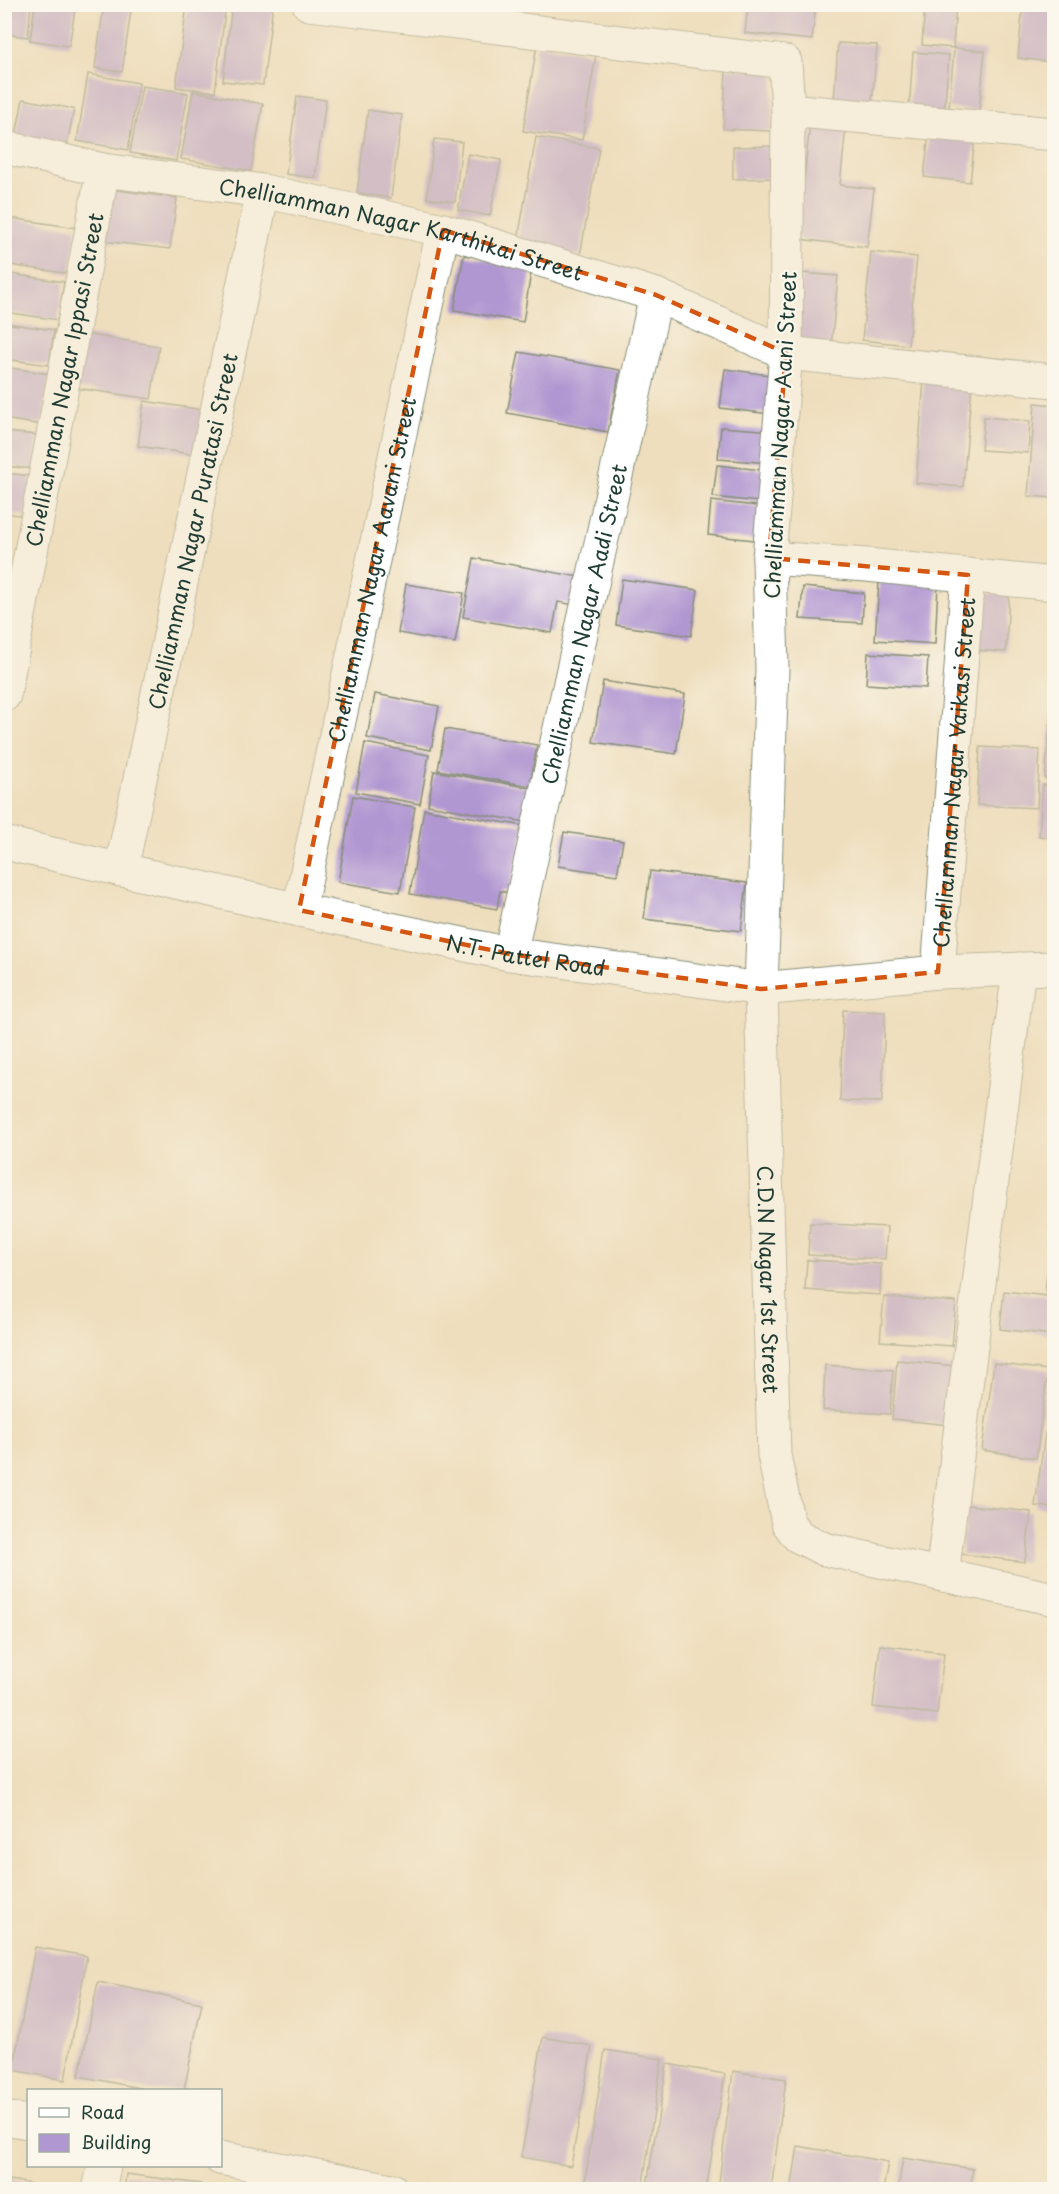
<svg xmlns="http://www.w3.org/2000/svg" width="1059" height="2194" font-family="'Playpen Sans',sans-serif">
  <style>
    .building { fill: #b197d1 }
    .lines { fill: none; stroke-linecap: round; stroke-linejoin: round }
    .minor-casing { stroke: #868e78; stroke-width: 35 }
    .minor { stroke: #fff; stroke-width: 33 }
    .marked { fill: none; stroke: #d45610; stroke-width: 4.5; stroke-dasharray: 12 8; stroke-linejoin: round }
    .labels { text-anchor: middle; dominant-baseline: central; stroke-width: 4.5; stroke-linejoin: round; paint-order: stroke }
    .street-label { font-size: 21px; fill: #1f3d34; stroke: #fbf7ec }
  </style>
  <rect width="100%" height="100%" fill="#fbf7ec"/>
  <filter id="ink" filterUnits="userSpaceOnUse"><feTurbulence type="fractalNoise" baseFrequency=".0167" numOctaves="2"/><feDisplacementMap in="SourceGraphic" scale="12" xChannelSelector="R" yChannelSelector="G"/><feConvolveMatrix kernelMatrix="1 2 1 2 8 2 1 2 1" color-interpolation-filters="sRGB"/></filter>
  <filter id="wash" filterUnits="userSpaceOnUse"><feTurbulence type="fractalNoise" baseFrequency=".008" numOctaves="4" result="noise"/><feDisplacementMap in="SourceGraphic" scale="24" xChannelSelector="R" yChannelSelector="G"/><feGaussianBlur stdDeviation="1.35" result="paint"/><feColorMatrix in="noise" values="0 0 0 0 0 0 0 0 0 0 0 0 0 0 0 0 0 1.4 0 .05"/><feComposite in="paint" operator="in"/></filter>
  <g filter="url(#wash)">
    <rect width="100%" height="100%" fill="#eedebd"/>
    <g id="blocks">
      <path class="building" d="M4 4H31L28 37 4 34Z
        M35 4H76L69 46 30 40Z
        M104 4H132L122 72 95 68Z
        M187 4H226L215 92 176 87Z
        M232 4H273L263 85 223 81Z
        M748 4H816L812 40 745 33Z
        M925 4H956L953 48 922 45Z
        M1023 4 1054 7 1050 62 1018 58Z
        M838 43 877 45 872 104 834 101Z
        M537 45 596 54 582 140 523 131Z
        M954 48 985 51 979 111 949 108Z
        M913 52 949 55 944 115 909 112Z
        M726 69 774 71 771 131 723 129Z
        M88 74 139 83 128 150 77 141Z
        M142 86 188 93 176 161 130 153Z
        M193 91 263 104 251 171 181 159Z
        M297 96 326 100 315 178 286 174Z
        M23 99 74 109 67 145 16 135Z
        M368 110 402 115 391 198 357 193Z
        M811 113 847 117 840 185 874 189 867 247 798 239Z
        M929 133 975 139 970 182 924 177Z
        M536 137 599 148 580 256 517 245Z
        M434 139 462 142 455 202 427 198Z
        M779 146V178L733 179V147Z
        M468 154 501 160 490 216 458 210Z
        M109 189 177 198 170 249 103 241Z
        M10 218 77 228 70 274 4 264Z
        M871 252 917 257 908 345 862 340Z
        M464 255 532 266 523 322 454 310Z
        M5 273 64 282 58 320 5 312Z
        M802 273 838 276 831 348 794 344Z
        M4 323 54 330 49 365 4 359Z
        M84 334 159 346 151 399 76 388Z
        M519 352 620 370 608 432 507 413Z
        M4 367 50 374 42 425 4 419Z
        M725 369 777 376 771 414 720 408Z
        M924 379 972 383 963 487 916 483Z
        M144 401 210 411 203 456 138 446Z
        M1035 403 1054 405V498L1028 496Z
        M984 417 1030 421 1028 453 981 450Z
        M721 427 774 431 771 463 718 459Z
        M4 432 38 435 34 469 4 466Z
        M717 465 771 471 768 503 713 497Z
        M4 473 32 476 26 516 4 513Z
        M711 501 766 507 763 541 708 535Z
        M474 558 580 577 575 605 558 602 552 633 463 617Z
        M622 579 698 590 691 636 616 625Z
        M879 582 938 585 935 644 875 640Z
        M406 584 464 593 455 643 398 633Z
        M803 587 864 593 862 623 800 619Z
        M976 593 1009 594 1006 652 972 650Z
        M868 653 928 657 926 688 866 684Z
        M603 681 685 694 676 754 593 742Z
        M375 694 439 706 431 750 367 738Z
        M1052 699 1054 700V780L1045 779Z
        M445 729 537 745 530 786 438 770Z
        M365 743 429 755 420 804 356 792Z
        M980 747 1040 750 1037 808 977 805Z
        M434 771 531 788 525 822 428 805Z
        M1043 785 1054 786V838L1039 836Z
        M353 796 415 807 400 892 338 882Z
        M424 809 525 826 509 893 500 891 497 909 410 894Z
        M564 832 623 841 617 875 558 866Z
        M650 871 747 883 741 931 644 919Z
        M843 1010 885 1012 882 1102 840 1101Z
        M810 1223 887 1227 885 1259 808 1255Z
        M1053 1226H1054V1292L1045 1291Z
        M807 1260 881 1264 880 1295 805 1290Z
        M1004 1291 1054 1297V1335L1000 1329Z
        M884 1297 956 1302 952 1346 880 1341Z
        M897 1360 965 1367 959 1426 892 1419Z
        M994 1363 1048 1370 1036 1458 982 1450Z
        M825 1365 893 1370 890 1414 823 1410Z
        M1045 1433 1054 1434V1508L1035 1506Z
        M967 1505 1031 1512 1025 1562 961 1554Z
        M880 1645 944 1653 937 1714 873 1707Z
        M35 1947 87 1956 65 2080 13 2070Z
        M98 1982 202 2003 184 2090H149L79 2076Z
        M543 2037 592 2046 571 2166 521 2157Z
        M605 2050 662 2059 642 2190 585 2181Z
        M667 2064 725 2074 706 2190H646Z
        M733 2071 786 2079 771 2190H718Z
        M798 2146 888 2162 883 2190H791Z
        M903 2158 973 2169 970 2190H898Z
        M126 2174 201 2184 200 2190H124Z
        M10 2180 32 2184 31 2190H8Z"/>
    </g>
  </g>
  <g filter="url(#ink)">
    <use href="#blocks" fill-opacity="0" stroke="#868e78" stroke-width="1.5"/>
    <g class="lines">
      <defs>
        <g id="minor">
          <path id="s1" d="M309 4 785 62 788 110 786 353 769 558 772 669 761 989 774 1455 788 1523 798 1536 824 1549 1054 1599"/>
          <path d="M788 110 1054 134"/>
          <path id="s2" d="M4 147 103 170 263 191 443 230 656 295 786 353 1054 381"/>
          <path d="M769 558 867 565 1054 584"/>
          <path id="s3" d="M4 695 103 170"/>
          <path id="s4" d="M4 843 299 910 510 954 761 989 938 972 1054 968"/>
          <path id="s5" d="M121 870 263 191"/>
          <path id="s6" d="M299 910 443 230"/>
          <path id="s7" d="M510 954 656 295"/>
          <path id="s8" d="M938 972 968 575"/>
          <path d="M942 1575 1019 969"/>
          <path d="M4 2118 28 2122"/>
          <path d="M220 2158 392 2190"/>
          <path d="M99 2190 104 2166"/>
        </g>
      </defs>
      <use href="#minor" class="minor-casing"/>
      <use href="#minor" class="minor"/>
    </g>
  </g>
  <path d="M0 0H1059V2194H0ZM443 230 656 295 786 353 769 558 968 575 938 972 761 989 510 954 299 910Z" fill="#eedebd" fill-opacity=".55" fill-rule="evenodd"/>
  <path class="marked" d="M443 230 656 295 786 353 769 558 968 575 938 972 761 989 510 954 299 910Z"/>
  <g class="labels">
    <g class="street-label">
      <text stroke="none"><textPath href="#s2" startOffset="406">Chelliamman Nagar Karthikai Street</textPath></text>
      <text stroke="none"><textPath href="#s3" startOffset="321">Chelliamman Nagar Ippasi Street</textPath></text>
      <text transform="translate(779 435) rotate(-87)">Chelliamman Nagar Aani Street</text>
      <text stroke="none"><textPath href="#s5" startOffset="346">Chelliamman Nagar Puratasi Street</textPath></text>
      <text stroke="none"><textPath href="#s6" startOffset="348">Chelliamman Nagar Aavani Street</textPath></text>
      <text stroke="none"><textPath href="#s7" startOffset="338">Chelliamman Nagar Aadi Street</textPath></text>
      <text stroke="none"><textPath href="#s8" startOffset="200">Chelliamman Nagar Vaikasi Street</textPath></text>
      <text stroke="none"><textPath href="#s4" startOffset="534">N.T. Pattel Road</textPath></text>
      <text stroke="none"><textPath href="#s1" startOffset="1698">C.D.N Nagar 1st Street</textPath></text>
    </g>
  </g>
  <rect width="1059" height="2194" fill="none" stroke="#fbf7ec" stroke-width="24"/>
  <rect x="27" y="2089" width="195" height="78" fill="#fbf7ec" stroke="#a3ada2" stroke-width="1.5"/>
  <rect x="39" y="2108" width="30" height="9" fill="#ffffff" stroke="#a3ada2" stroke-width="1.5"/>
  <text x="81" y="2119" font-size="18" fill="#1f3d34">Road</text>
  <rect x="39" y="2134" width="30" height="18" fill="#b197d1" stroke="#a3ada2" stroke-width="1.5"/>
  <text x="81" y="2149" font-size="18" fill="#1f3d34">Building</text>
</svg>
